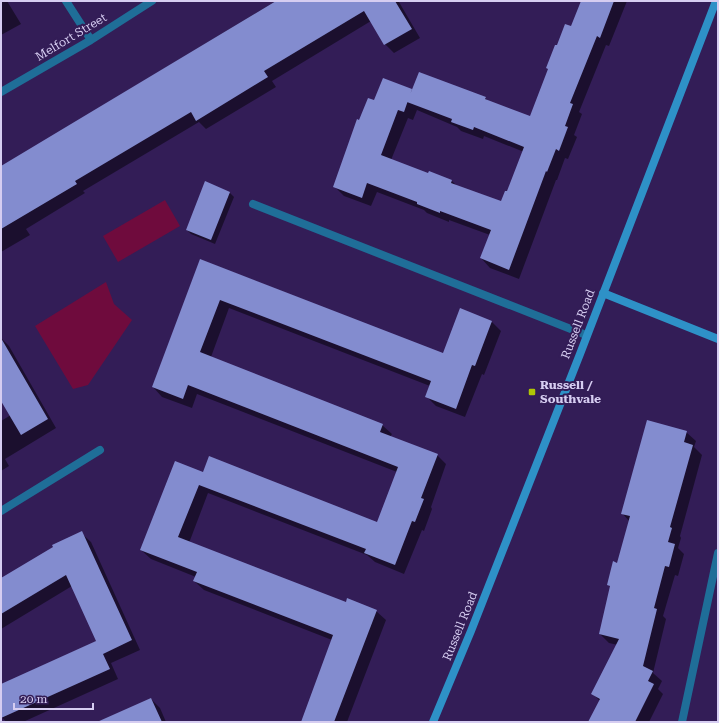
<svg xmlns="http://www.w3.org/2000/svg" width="719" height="723" font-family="'Roboto Serif',serif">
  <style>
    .green { fill: #6f0b3d }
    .shadow { fill: #0007; fill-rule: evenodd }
    .building { fill: #838ccf }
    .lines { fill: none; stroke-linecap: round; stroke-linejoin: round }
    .lane { stroke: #1f6e98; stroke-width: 8 }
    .street { stroke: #1f6e98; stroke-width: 8 }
    .secondary { stroke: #2e91c7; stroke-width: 8 }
    .poi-dot { fill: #afc505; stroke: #331d57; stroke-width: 1.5 }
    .labels { text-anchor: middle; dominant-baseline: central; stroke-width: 4; stroke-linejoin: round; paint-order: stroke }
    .street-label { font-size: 12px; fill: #d6cdf1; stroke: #331d57 }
    .poi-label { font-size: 12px; font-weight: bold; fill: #d6cdf1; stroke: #331d57; text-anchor: start }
  </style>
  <rect width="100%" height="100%" fill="#331d57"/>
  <path class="green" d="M165 200 180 226 118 262 103 236Z
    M106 282 114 304 132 320 88 385 73 389 35 326Z"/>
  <path class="shadow" d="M1 1H7L21 24 1 35Z
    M276 1H400L399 2 420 38 394 53 385 44 371 21 272 81 276 87 206 129 199 122 83 191 85 193 26 229 30 235 1 252V167Z
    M582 1H627L609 46 606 45 579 112 582 114 574 135 577 137 568 159 565 158 557 180H556L519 279 490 268 481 258 490 235 449 220V222L427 213 424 210 377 192 371 206 344 196 334 186 359 121 375 102 384 79 413 91 485 98 489 102 531 118 557 46 571 28ZM417 110 457 127 461 131 483 139 484 136 524 152 508 193 502 202 457 186 451 180 429 175 391 160 408 118 413 120Z
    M230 193 234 197 215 244 191 234 187 230Z
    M201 260 443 354 492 322 501 331 484 375 482 374 465 417 436 406 426 396 430 386 229 308 211 357 382 425 392 434 390 437 437 455 446 464 431 507 432 509 424 531 422 530 404 574 375 562 367 555 208 493 189 543 346 603 376 611 386 620 347 722H302L332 640 204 590 194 581 196 577 151 559 141 550 204 473 378 523 397 472 197 394 192 408 162 397 153 387Z
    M1 338 9 346 56 428 5 459 9 466 1 471V421L11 415 1 398Z
    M686 432 696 441 694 447 702 455 680 536 681 538 678 548 684 554 678 576 675 575 663 616 666 619 653 673 662 681 658 689 663 694 649 722H589L600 701 593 694 618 645 609 643 600 634 611 588 608 584 618 564 629 521 622 513Z
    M81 533 91 542 140 650 111 663 118 679 23 722H6L1 716V685L97 641 72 586 1 629V579Z
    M151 699 160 708 166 722H128Z"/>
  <path class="building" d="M276 1H395L412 29 384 45 364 11 264 71 268 77 196 121 191 112 75 181 77 184 1 229V166Z
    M581 1H614L600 38 597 36 570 103 573 104 565 126 568 127 559 151 556 149 547 172 546 171 509 270 480 258 491 230 440 211V213L417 204V202L367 183 362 198 333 187 357 119 359 120 368 98 374 100 383 78 412 89 404 112 398 110 381 155 428 173 429 171 452 180 451 183 501 201 505 191H507L524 147 474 127 473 130 451 122 452 119 407 102 419 72 486 97 485 99 530 116 548 69 546 68 555 45H557L565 24 571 26Z
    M205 181 230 192 211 240 186 230Z
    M200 259 443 353 460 308 492 321 475 366 472 365 456 409 425 397 431 381 220 300 200 352 383 424 380 432 438 454 421 498 424 499 415 522 412 521 395 565 364 553 366 549 199 485 178 537 346 602 347 598 377 610 334 722H301L333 635 193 581 197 572 140 550 175 461 203 472 209 456 377 522 398 467 188 385 183 399 152 387Z
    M1 338 48 419 21 435 1 401Z
    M647 420 687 431 684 442 693 445 670 527 672 528 668 542 675 544 669 567 665 566 654 608 657 609 643 666 653 671 648 681 654 684 635 722H588L600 699 591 694 619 639 599 634 610 586 607 585 613 561 617 563 630 516 621 514Z
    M82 531 132 640 103 654 110 669 1 718V684L96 641 66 575 1 614V578L53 547 52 545Z
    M151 698 162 722H97Z"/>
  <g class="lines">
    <path class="lane" d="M253 204 586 335
      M1 511 100 450
      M682 722 718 553"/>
    <path class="street" d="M66 1 91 40
      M1 92 91 40 152 1"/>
    <path class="secondary" d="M603 293 718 339
      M433 722 471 631 580 354 716 1"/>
  </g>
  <rect class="poi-dot" x="528" y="388" width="8" height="8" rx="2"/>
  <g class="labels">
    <g class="street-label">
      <text transform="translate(71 37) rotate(-31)">Melfort Street</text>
      <text transform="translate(578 324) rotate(-69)">Russell Road</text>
      <text transform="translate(460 626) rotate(-68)">Russell Road</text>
    </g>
    <g class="poi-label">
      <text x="540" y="385">Russell /<tspan x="540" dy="14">Southvale</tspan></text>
    </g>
  </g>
  <rect width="719" height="723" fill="none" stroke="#d6cdf1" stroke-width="4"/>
  <path d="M14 703v6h79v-6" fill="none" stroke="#d6cdf1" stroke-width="2"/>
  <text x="20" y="703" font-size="12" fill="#d6cdf1" stroke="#331d57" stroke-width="3" paint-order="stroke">20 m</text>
</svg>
